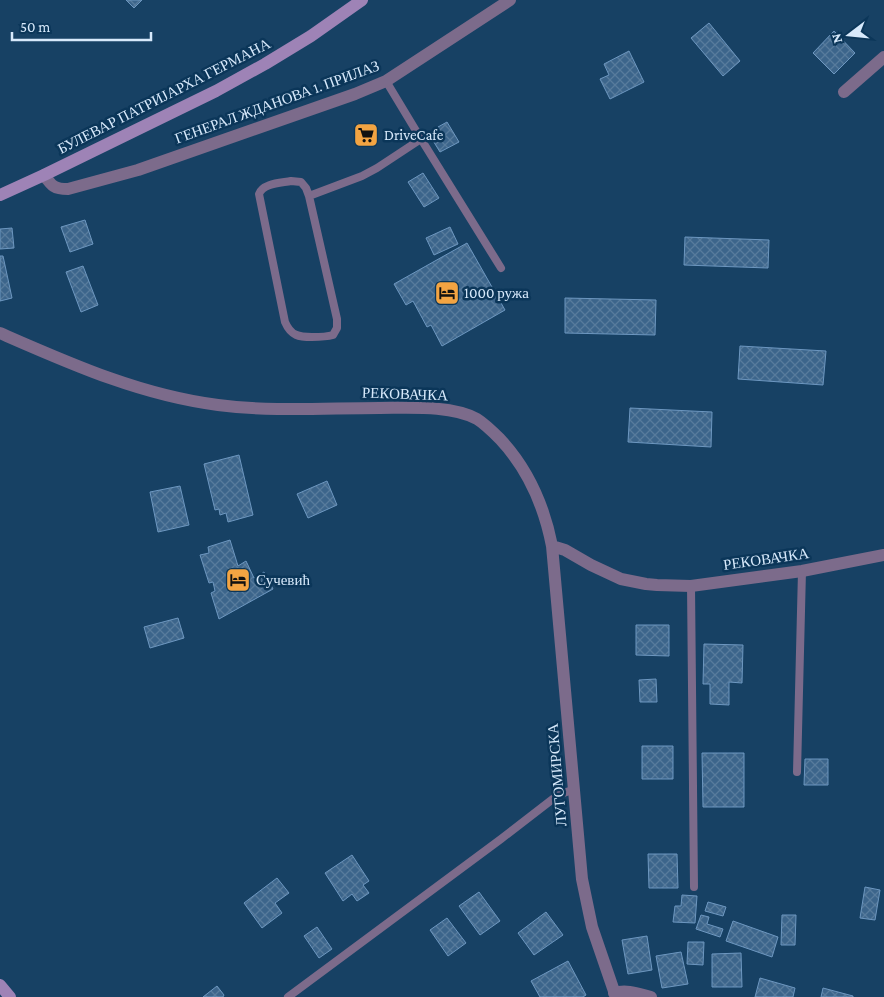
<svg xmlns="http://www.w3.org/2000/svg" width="884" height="997" font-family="'Crimson Pro',serif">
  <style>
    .building { fill: url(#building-cross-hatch); stroke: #6d97c0 }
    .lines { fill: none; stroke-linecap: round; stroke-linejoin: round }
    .lane { stroke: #7c6b8b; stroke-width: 8 }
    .street { stroke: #7c6b8b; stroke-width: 12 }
    .secondary { stroke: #9e83b6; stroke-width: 12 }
    .labels { text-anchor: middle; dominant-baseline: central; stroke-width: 5; stroke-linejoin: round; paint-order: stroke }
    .street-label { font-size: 15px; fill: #d7e9fb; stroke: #0b3659 }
    .poi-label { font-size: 15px; fill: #d7e9fb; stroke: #0b3659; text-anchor: start }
  </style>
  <defs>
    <pattern id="building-cross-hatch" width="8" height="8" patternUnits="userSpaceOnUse" patternTransform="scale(1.25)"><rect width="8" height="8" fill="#3c658b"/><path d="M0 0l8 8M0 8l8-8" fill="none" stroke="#577b9c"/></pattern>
  </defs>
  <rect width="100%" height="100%" fill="#174164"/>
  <path class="building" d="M126 0H142L134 8Z
    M709 23 740 61 723 76 691 38Z
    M834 31 855 53 834 74 813 53Z
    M629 51 644 82 610 99 600 79 609 75 604 64Z
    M447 122 459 142 440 152 432 139 441 133 438 127Z
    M365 125 372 138 362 143 355 131Z
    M423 173 439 198 424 207 408 182Z
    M85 220 93 244 70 252 61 227Z
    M450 227 458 244 434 255 426 238Z
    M12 228 14 248 0 249V229Z
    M685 237 769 240 768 268 684 265Z
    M467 243 505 310 442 346 431 325 427 327 413 301 406 305 394 284Z
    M0 256H3L12 298 0 301Z
    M83 266 98 305 81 312 66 272Z
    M565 298 656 300 655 335 565 333Z
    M740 346 826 351 823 385 738 379Z
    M630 408 712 412 711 447 628 442Z
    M239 455 253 515 228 522 226 513 220 515 219 509 215 510 204 464Z
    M327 481 337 505 308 518 297 494Z
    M180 486 189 525 158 532 150 492Z
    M230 540 238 566 246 561 254 578 264 572 273 589 219 619 211 593 215 591 213 582 209 583 200 555 209 553 208 547Z
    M178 618 184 638 150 648 144 627Z
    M636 625H669V656L636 655Z
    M704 644 743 645 742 683 729 682V705L710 704V684H703Z
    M656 679 657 702H640L639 680Z
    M642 746H673V779H642Z
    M702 753H744V807H703Z
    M805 759H828V785H804Z
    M648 854H677L678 888H649Z
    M352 855 369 881 363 885 369 893 357 901 352 894 343 901 325 873Z
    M277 878 289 893 275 903 282 913 262 928 244 903Z
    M865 887 880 890 875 920 860 918Z
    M479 892 500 921 480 935 459 906Z
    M682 895 697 896 695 923 673 922 675 906H681Z
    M708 902 726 907 723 916 705 911Z
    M546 912 563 935 534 955 518 933Z
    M701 915 709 917 707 924 723 929 720 937 696 929Z
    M782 915H796L795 945H781Z
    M447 918 466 943 448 956 430 930Z
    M733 921 778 937 772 957 726 941Z
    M317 927 332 949 319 958 304 936Z
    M647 936 652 970 628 974 622 940Z
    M688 942H704L703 965 687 964Z
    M681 952 688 984 662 988 656 956Z
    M741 953 742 987H712V954Z
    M568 961 586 995 583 997H540L531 981Z
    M760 978 795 988 793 997H755Z
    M217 986 224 995 223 997H203Z
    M823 988 853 996V997H821Z"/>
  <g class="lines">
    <path class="lane" d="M386 81 421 139 501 268
      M291 181 301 182 306 188 309 196 337 319V328L333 335C326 337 320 337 312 337 299 337 291 336 285 322L259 194C263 183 281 183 291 181Z
      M309 196 362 176 377 168 421 139
      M691 586 694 887
      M797 772 802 571
      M288 997 501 839 558 795 575 789"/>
    <path class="street" d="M844 92 884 57
      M44 175C52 186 54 189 68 189L138 170 355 94 386 81 510 0
      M0 333C71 364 140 395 218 405 272 412 326 408 380 408 409 408 451 405 477 419 485 424 493 432 500 439 528 469 544 505 552 546L565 550 591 565 621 579 646 584 657 585 691 586 802 571 884 555
      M552 546 582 879 592 927 616 997
      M614 993C627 989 639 994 651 997"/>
    <path class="secondary" d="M0 195 44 175 216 91 265 64 311 36 362 0
      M0 985 10 997"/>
  </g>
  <defs>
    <symbol id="supermarket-square" viewBox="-11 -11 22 22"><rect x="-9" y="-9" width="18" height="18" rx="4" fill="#f3a442" stroke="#0b3659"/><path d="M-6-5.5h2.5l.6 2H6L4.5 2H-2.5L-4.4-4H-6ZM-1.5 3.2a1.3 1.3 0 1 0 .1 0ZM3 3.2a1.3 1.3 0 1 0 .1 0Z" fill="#111"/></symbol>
    <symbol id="hotel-square" viewBox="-11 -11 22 22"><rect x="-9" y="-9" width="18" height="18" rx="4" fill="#f3a442" stroke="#0b3659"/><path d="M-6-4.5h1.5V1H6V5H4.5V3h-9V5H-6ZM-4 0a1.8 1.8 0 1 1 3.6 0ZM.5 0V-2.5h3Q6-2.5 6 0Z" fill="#111"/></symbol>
  </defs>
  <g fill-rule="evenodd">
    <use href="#supermarket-square" x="352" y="121" width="28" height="28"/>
    <use href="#hotel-square" x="433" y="279" width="28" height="28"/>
    <use href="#hotel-square" x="224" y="566" width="28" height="28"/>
  </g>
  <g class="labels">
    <g class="street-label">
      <text transform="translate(164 96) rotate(-27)">БУЛЕВАР ПАТРИЈАРХА ГЕРМАНА</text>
      <text transform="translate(277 102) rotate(-20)">ГЕНЕРАЛ ЖДАНОВА 1. ПРИЛАЗ</text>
      <text transform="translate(405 394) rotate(2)">РЕКОВАЧКА</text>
      <text transform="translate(766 559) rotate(-8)">РЕКОВАЧКА</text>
      <text transform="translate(557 775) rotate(-95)">ЛУГОМИРСКА</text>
    </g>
    <g class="poi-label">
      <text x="384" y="135">DriveCafe</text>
      <text x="464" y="293">1000 ружа</text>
      <text x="256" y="580">Сучевић</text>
    </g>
  </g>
  <g transform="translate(849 35) rotate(254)" stroke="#0b3659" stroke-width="4" paint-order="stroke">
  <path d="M0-4L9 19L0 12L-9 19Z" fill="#d7e9fb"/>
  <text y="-8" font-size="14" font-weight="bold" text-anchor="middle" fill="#d7e9fb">N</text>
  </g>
  <path d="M12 32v8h139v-8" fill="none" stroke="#d7e9fb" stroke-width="2.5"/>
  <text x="20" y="32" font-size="15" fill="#d7e9fb" stroke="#0b3659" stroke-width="4" paint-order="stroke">50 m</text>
</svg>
